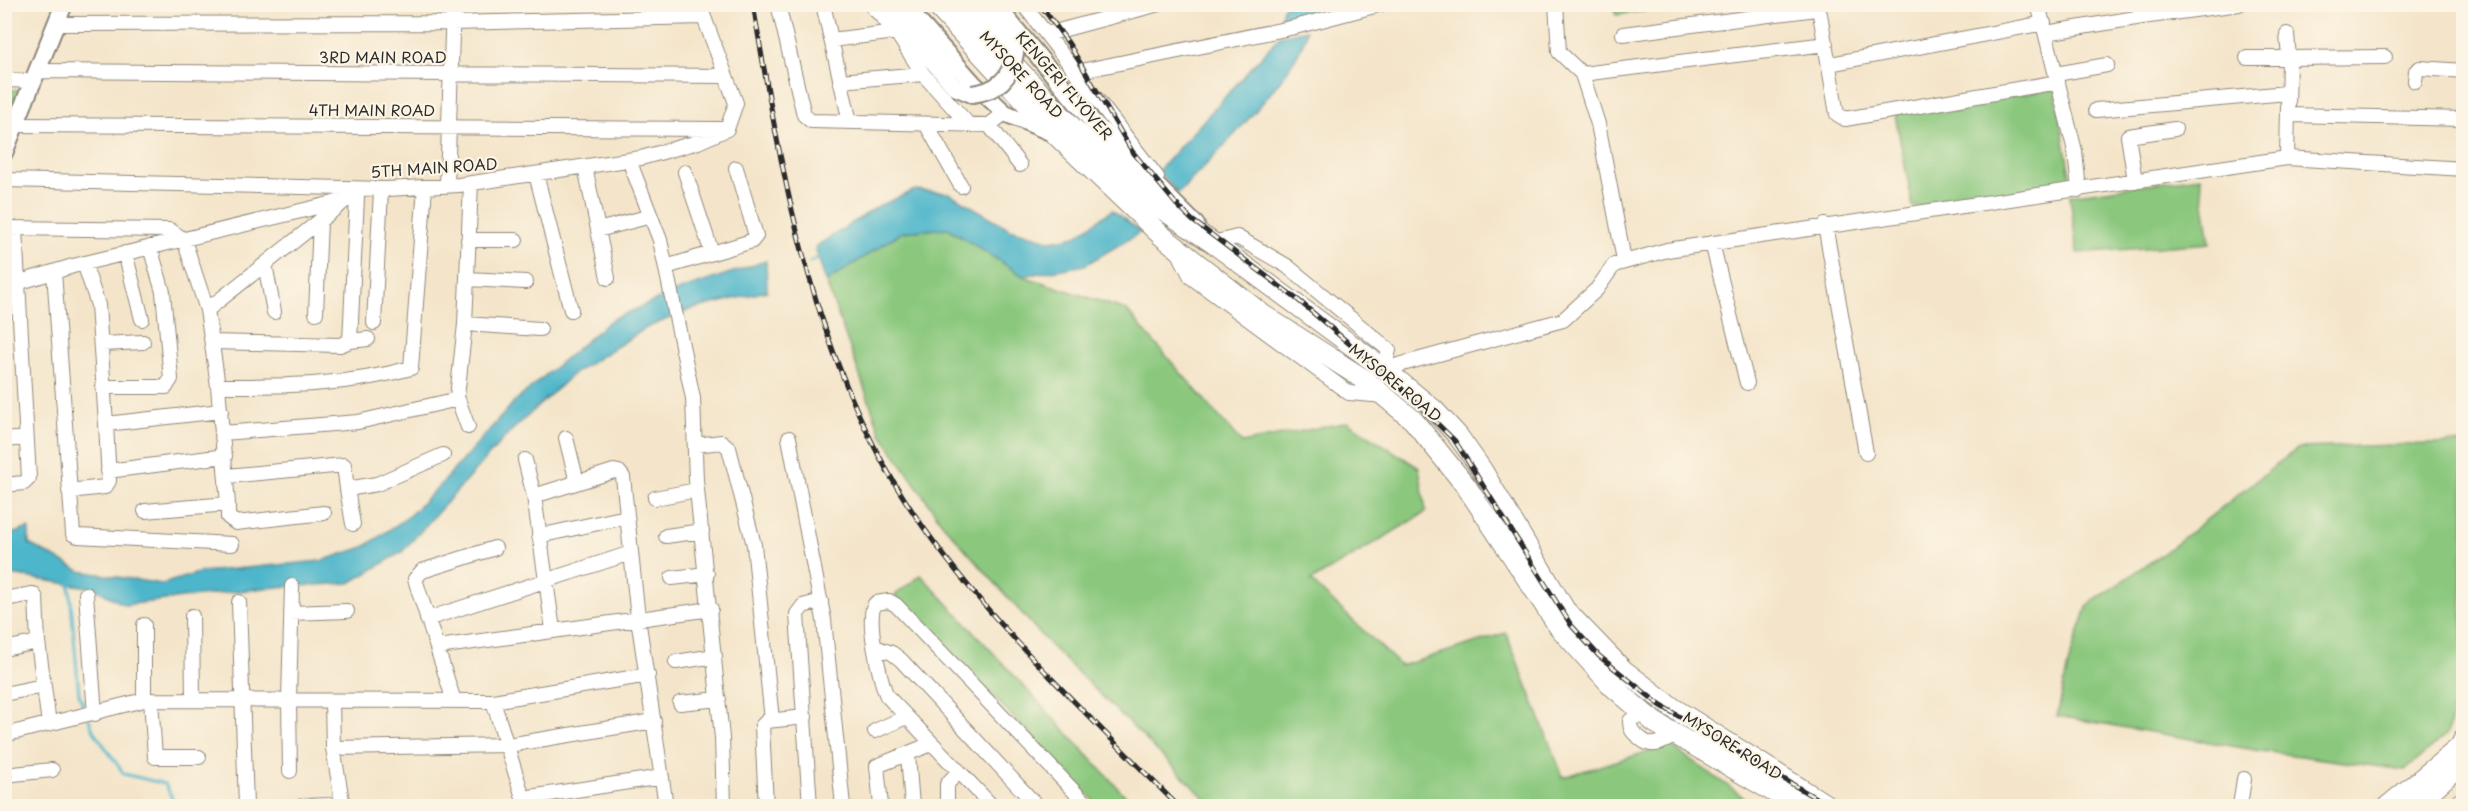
<svg xmlns="http://www.w3.org/2000/svg" width="2468" height="811" font-family="'Playpen Sans',sans-serif">
  <style>
    .green { fill: #8bc87e; stroke: #5b7a54; stroke-width: 1.5 }
    .water { fill: #4db6ca; stroke: #3c707a; stroke-width: 1.5 }
    .lines { fill: none; stroke-linecap: round; stroke-linejoin: round }
    .stream { stroke: #4db6ca; stroke-width: 3 }
    .minor-casing { stroke: #90887a; stroke-width: 16 }
    .major-casing { stroke: #90887a; stroke-width: 20 }
    .highway-casing { stroke: #90887a; stroke-width: 22 }
    .minor { stroke: #fff; stroke-width: 14 }
    .major { stroke: #fff; stroke-width: 16 }
    .highway { stroke: #fff; stroke-width: 20 }
    .rail-casing { stroke: #2b2b2b; stroke-width: 5 }
    .rail { stroke: #fcf5e5; stroke-width: 3; stroke-dasharray: 9; stroke-linecap: butt }
    .major-bridge-casing { stroke: #90887a; stroke-width: 20; stroke-linecap: butt }
    .major-bridge { stroke: #fff; stroke-width: 16 }
    .labels { text-anchor: middle; dominant-baseline: central; stroke-width: 4.5; stroke-linejoin: round; paint-order: stroke }
    .street-label { font-size: 15px; fill: #2b2b2b; stroke: #fcf5e5 }
  </style>
  <rect width="100%" height="100%" fill="#fcf5e5"/>
  <filter id="ink" filterUnits="userSpaceOnUse"><feTurbulence type="fractalNoise" baseFrequency=".0167" numOctaves="2"/><feDisplacementMap in="SourceGraphic" scale="12" xChannelSelector="R" yChannelSelector="G"/><feConvolveMatrix kernelMatrix="1 2 1 2 8 2 1 2 1" color-interpolation-filters="sRGB"/></filter>
  <filter id="wash" filterUnits="userSpaceOnUse"><feTurbulence type="fractalNoise" baseFrequency=".008" numOctaves="4" result="noise"/><feDisplacementMap in="SourceGraphic" scale="24" xChannelSelector="R" yChannelSelector="G"/><feGaussianBlur stdDeviation="1.35" result="paint"/><feColorMatrix in="noise" values="0 0 0 0 0 0 0 0 0 0 0 0 0 0 0 0 0 1.4 0 .05"/><feComposite in="paint" operator="in"/></filter>
  <g filter="url(#wash)">
    <rect width="100%" height="100%" fill="#f4e5ca"/>
    <path class="green" d="M1614 4H1681V5L1616 15Z
      M2055 89 2072 187 1913 207 1895 114Z
      M5 90H21L5 133Z
      M2200 177 2210 243 2077 253 2070 195Z
      M948 228 1023 276 1126 310 1242 443 1348 422 1419 468 1426 512 1311 581 1401 666 1506 633 1563 777 1670 745 1756 806H1213L1049 644 942 523 881 434 826 282 902 232Z
      M2463 443 2464 551 2461 554 2463 669 2447 734 2405 770 2261 751 2057 716 2069 661 2088 605 2165 552 2298 448Z
      M921 575 1132 803 1127 806H1099L895 595Z"/>
    <path class="water" d="M1284 5H1311L1308 20 1278 27Z
      M1306 30C1307 65 1206 164 1178 194L1158 171 1280 36Z
      M915 190 949 193 1010 229 1052 241 1076 236 1112 210 1141 232 1085 265 1023 276 948 228 902 232 826 282 815 247 877 207Z
      M766 261 767 291 689 310 646 328 573 374 509 433 402 552 350 583 264 588 125 605 94 588 5 574 4 536 29 528V544L80 571 162 584 201 572 321 561 364 547 408 517 443 482 515 401 611 320 680 290Z"/>
    <g class="lines">
      <path class="stream" d="M810 262 822 256
        M69 580 79 694 85 710
        M89 719 93 730 124 774 165 784 176 806"/>
    </g>
  </g>
  <g filter="url(#ink)">
    <g class="lines">
      <defs>
        <path id="minor" d="M778 4 804 115 811 121 989 125 1005 113
          M823 4 850 122
          M870 4 896 32
          M1023 4 1157 177
          M1556 4 1559 52 1582 74 1598 124 1624 260
          M2038 4 2075 151 2079 190
          M56 24 452 23 703 17
          M2046 33 2142 17 2239 4
          M1047 34 1159 4
          M1623 34 1816 9 1820 14 1837 114 1845 119 2058 82
          M831 40 896 32 923 74 969 125
          M2247 58H2289L2287 34
          M1830 64 2044 23
          M39 71 726 76
          M1076 72 1295 27 1382 4
          M1582 74 1826 44
          M2056 74 2107 65
          M4 80 35 81
          M840 81 923 74
          M2415 81 2416 71 2420 68 2464 71
          M2096 110 2287 93
          M2288 115 2464 119
          M926 124 961 186
          M16 125 722 129
          M989 125 1020 165
          M2287 158 2289 58 2385 57
          M629 160 660 240 693 398 696 480 722 738 724 806
          M585 167 608 278
          M685 172 712 253
          M536 174 571 310
          M4 180 387 189 459 185 641 158 698 142 727 129 736 103 699 4
          M2135 181 2128 136 2175 129
          M447 185 453 4
          M1825 225 1866 453
          M4 228 170 230 184 240 207 310 346 200
          M598 230 651 216
          M468 240H516
          M1213 243 1237 237 1287 266 1389 350 1384 369 1563 320 1597 289 1614 265 1667 250 2287 158 2464 169
          M1712 243 1747 383
          M125 253 142 319
          M1179 253 1191 277 1349 393 1385 396
          M84 263 98 305 106 424 221 411
          M265 264 274 312
          M666 267 752 241 756 236 736 168
          M54 272 73 534 78 536 232 544
          M467 279 526 282
          M4 287 73 266 342 201
          M316 313 320 221
          M374 323 381 191
          M465 324 540 329
          M350 341 368 339
          M212 342 340 345 350 341 357 197
          M102 344 143 342
          M218 386C284 386 348 386 411 368L425 187
          M103 387H166L171 379 163 292 150 247
          M457 397 468 427
          M223 433 358 422 454 400 457 397 465 324 471 183
          M566 438 577 482
          M789 438 824 620 843 806
          M4 440 26 438
          M695 445 722 442 729 448 754 545 772 720
          M525 460 534 496
          M108 471 225 456
          M227 476 344 465 347 489 377 484 443 455
          M4 485 24 483 29 478 15 229
          M347 489 353 524
          M69 491 105 487 109 481 106 424
          M655 498 697 490
          M228 504V517L236 523 324 513
          M145 511 228 504 218 386 207 310
          M539 536 626 517
          M666 536 702 531
          M672 578 707 574
          M86 594 95 714
          M4 599 33 594 36 598 38 642 49 724
          M239 602 246 806
          M291 613 347 611
          M192 616 193 700
          M427 619 631 553
          M144 625V700
          M553 630 534 496 614 471 619 472 623 477 638 618 666 806
          M438 647 711 609
          M875 647 892 653 901 660 1037 806
          M4 649 38 642
          M676 662 715 656
          M4 694 43 686
          M151 700 155 757H199
          M332 701 333 748 343 806
          M454 701 415 579 422 571 495 548
          M493 701 525 804
          M680 703 719 699
          M1642 711 1630 721C1630 730 1633 733 1640 738 1653 750 1662 742 1676 735
          M875 731 906 717
          M4 735 144 700 493 701 648 675
          M333 748 508 745 654 721
          M908 755 912 806
          M290 771 289 700 292 586
          M4 775 52 770
          M523 798 662 777
          M302 806 334 805
          M766 806 762 726 767 721 805 717
          M810 806 797 614 803 606 821 601
          M881 806 877 766 931 744
          M947 806V784L959 771
          M992 806 887 696C880 682 864 611 876 603L889 601 896 605 1088 806
          M2240 806 2244 779"/>
        <path id="major" d="M883 4 955 87 972 94
          M903 4 973 83 1005 113 1055 134
          M978 4 1008 37 1015 53
          M995 4 1090 119 1196 225
          M4 153 64 4"/>
        <path id="highway" d="M935 4 1055 134 1162 236 1263 315 1365 380 1413 420 1466 486 1559 627 1612 686 1654 722 1798 806
          M957 4 1073 128 1156 205 1213 243 1384 369 1434 410 1458 436 1482 470 1565 610 1623 670 1673 708 1828 806
          M2388 806 2460 747 2464 739
          M2414 806 2464 761
          M2457 806 2464 801"/>
      </defs>
      <use href="#minor" class="minor-casing"/>
      <use href="#major" class="major-casing"/>
      <use href="#highway" class="highway-casing"/>
      <use href="#minor" class="minor"/>
      <use href="#major" class="major"/>
      <use href="#highway" class="highway"/>
      <defs>
        <path id="rail" d="M753 4C779 158 805 314 878 454 947 585 1075 701 1178 806
          M1040 4 1069 44 1132 151 1176 204 1192 220 1298 300 1399 386 1455 441 1571 625 1599 656 1660 705 1829 806"/>
      </defs>
      <use href="#rail" class="rail-casing"/>
      <use href="#rail" class="rail"/>
      <defs>
        <path id="major-bridge" d="M972 94C997 91 1011 79 1015 53"/>
      </defs>
      <use href="#major-bridge" class="major-bridge-casing"/>
      <use href="#major-bridge" class="major-bridge"/>
    </g>
  </g>
  <g class="labels">
    <g class="street-label">
      <text x="383" y="56">3RD MAIN ROAD</text>
      <text transform="translate(1022 74) rotate(47)">MYSORE ROAD</text>
      <text transform="translate(1065 85) rotate(49)">KENGERI FLYOVER</text>
      <text x="372" y="109">4TH MAIN ROAD</text>
      <text transform="translate(434 167) rotate(-4)">5TH MAIN ROAD</text>
      <text transform="translate(1396 382) rotate(39)">MYSORE ROAD</text>
      <text transform="translate(1733 745) rotate(32)">MYSORE ROAD</text>
    </g>
  </g>
  <rect width="2468" height="811" fill="none" stroke="#fcf5e5" stroke-width="24"/>
</svg>
